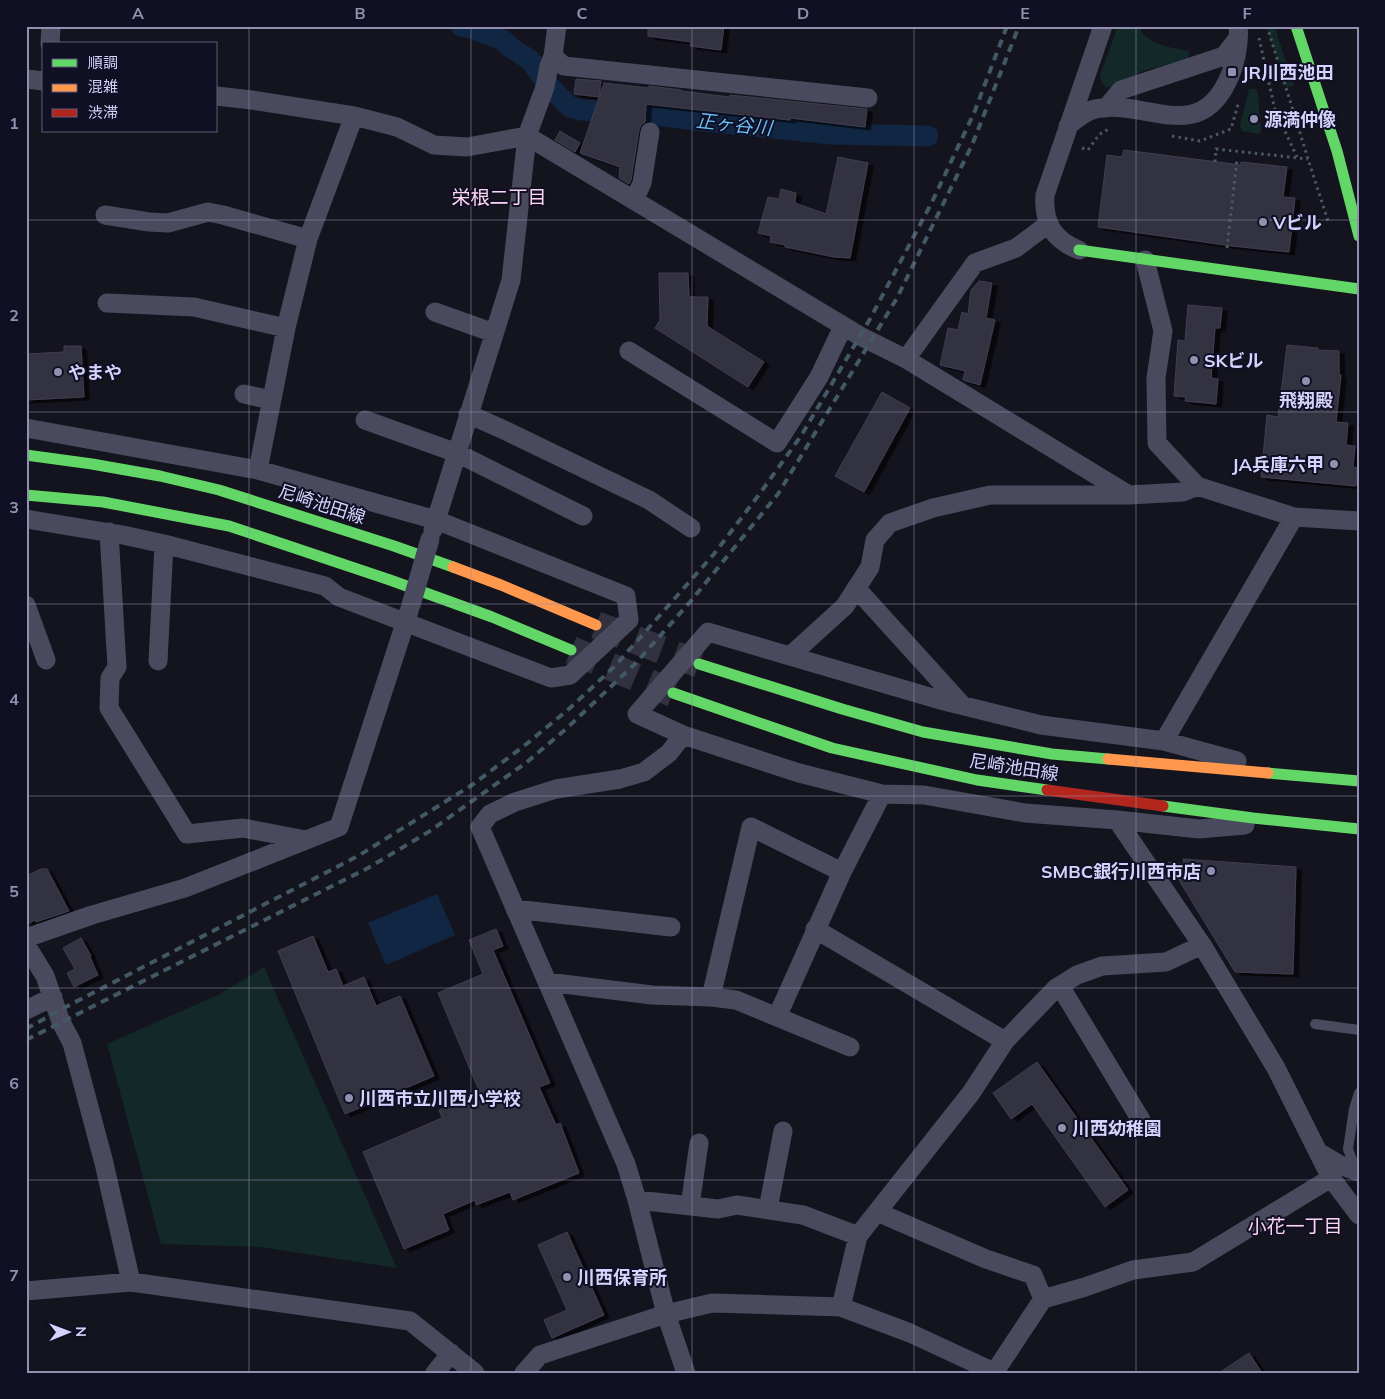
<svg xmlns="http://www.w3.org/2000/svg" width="1385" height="1399" font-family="Mulish,'Noto Sans JP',sans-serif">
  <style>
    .green { fill: #122928 }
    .water { fill: #102642 }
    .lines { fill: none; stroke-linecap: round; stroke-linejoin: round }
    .canal { stroke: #102642; stroke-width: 21 }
    .building { fill: #323240; stroke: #403e52; filter: url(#shadow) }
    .primary-tunnel { stroke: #31313f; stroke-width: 28; stroke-dasharray: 28 14; stroke-linecap: butt }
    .path { stroke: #4a5a65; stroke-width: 3; stroke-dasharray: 2.5 4; stroke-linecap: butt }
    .lane { stroke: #494a5e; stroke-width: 10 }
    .street { stroke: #494a5e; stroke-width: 19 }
    .fast { stroke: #63d668; stroke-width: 11 }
    .slow { stroke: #ff974d; stroke-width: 11 }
    .jam { stroke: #b3261e; stroke-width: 11 }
    .rail { stroke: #425965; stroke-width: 4; stroke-dasharray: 8 6; stroke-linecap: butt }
    .street-bridge { stroke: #494a5e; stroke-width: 19 }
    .grid { fill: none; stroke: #9190af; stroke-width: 1; stroke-opacity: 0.55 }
    .poi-dot { fill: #9190af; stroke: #110f23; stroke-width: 2 }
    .labels { text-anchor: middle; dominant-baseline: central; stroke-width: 4; stroke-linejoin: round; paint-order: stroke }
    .poi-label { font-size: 18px; font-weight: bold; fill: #d5d3fd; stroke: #110f23; text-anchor: start }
    .street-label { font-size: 18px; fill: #d5d3fd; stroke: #110f23 }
    .water-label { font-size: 19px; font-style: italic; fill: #66bff8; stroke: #110f23 }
    .neighbourhood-label { font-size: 19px; fill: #fdd5f1; stroke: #110f23 }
    .neatline { fill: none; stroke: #9190af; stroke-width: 2 }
    .grid-label { font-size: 16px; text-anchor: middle; font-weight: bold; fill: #9190af }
  </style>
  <defs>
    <filter id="shadow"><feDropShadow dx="5.5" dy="3" stdDeviation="0" flood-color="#0009"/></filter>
  </defs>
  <rect width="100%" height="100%" fill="#14141e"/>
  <path class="green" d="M1118 26H1139C1145 45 1173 48 1189 51L1188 59 1143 71 1114 87H1105L1102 83 1100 75Z
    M1274 26 1294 85 1287 88 1267 29Z
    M1249 89H1256L1258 93 1261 132 1258 134 1242 131 1240 126Z
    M264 967 397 1268 261 1247 161 1244 107 1044 220 994Z"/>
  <path class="water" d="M437 894 455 935 386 965 368 923Z"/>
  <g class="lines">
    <path class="canal" d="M461 26 470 28 503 40 510 47 530 60 549 86 570 107 581 110 648 114 703 121 830 134 928 136"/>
  </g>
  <path class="building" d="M648 26H724L721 50 690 46 691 42 648 36Z
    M576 79 601 81 599 97 574 94Z
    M604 83 649 88V86L681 90V91L730 97V95L867 109 865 127 790 118V120L646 104 645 122 641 125 639 130 631 180 629 184 619 178 620 167 580 153Z
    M560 131 580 143 575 152 555 140Z
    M1124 150 1241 165V162L1287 167 1283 197 1295 198 1289 252 1232 246 1098 227 1107 155 1122 157Z
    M838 157 868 163 850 258 834 257 785 247V245L770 242 771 236 758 233 768 197 779 199 781 189 796 193 795 203 826 214Z
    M659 273H688L689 297H708L707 326 764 362 748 387 655 328 660 320Z
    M979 281 992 283 986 318 995 320 980 385 963 380 965 371 940 365 948 328 958 330 962 312 968 314 971 290Z
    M1188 305 1222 308 1220 328H1215L1211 378 1218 379 1216 404 1185 401 1186 397 1174 396 1178 340 1185 341Z
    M1287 345 1318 348V350L1339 351V375H1341L1336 422 1348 423 1346 445 1355 446 1353 467 1357 468 1356 486 1261 477 1267 415 1278 417Z
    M64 346H81L84 397 26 400V354L64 352Z
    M882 392 910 408 864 492 835 476Z
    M1183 859 1296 867 1293 974 1235 972 1168 862 1184 864Z
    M41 869H47L69 911 36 922 35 920 26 925V876Z
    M496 929 503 946 493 950 550 1083 539 1087 556 1125 560 1123 579 1173 513 1200 510 1192 476 1205 475 1200 443 1214 449 1230 404 1249 363 1152 442 1118 439 1110 480 1093 438 993 483 974 469 940Z
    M313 936 328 972 336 969 343 986 364 977 376 1006 400 996 434 1076 345 1114 278 951Z
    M81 938 91 956 90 957 98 975 74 987 67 973 75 969 63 948Z
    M1037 1062 1128 1190 1105 1207 1032 1104 1011 1119 993 1093Z
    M567 1232 604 1315 552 1338 544 1320 567 1310 538 1245Z
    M1249 1353 1262 1373H1219Z"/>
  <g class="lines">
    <path class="primary-tunnel" d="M596 625 699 664
      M571 650 673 693"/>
    <path class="path" d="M1267 26 1308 159 1329 224
      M1259 38 1275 110 1297 157
      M1172 136 1200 141 1231 129 1239 101
      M1082 148 1088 150C1095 141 1099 131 1111 129
      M1215 162 1216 149 1308 159
      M1227 248 1237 159"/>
    <path class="lane" d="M1315 1024 1359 1030
      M1356 1171 1348 1149 1354 1109 1359 1093"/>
    <path class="street" d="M50 44 51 26
      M553 56 564 66 868 98
      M26 79 44 81
      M216 96 252 100 354 116 397 127 434 145 467 147 527 136 860 336 906 359
      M1106 108 1121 90 1224 56 1238 38
      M1068 126C1077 118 1088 109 1101 108 1149 102 1198 142 1227 82 1235 66 1240 44 1238 26
      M634 200 642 183 650 132
      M105 215 149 222 168 223 208 212 223 215 308 239
      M1048 224 1016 248 975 263 906 359 1129 495 1183 492 1197 486
      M1079 250C1053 240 1043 222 1045 195L1103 26
      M1145 260 1163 331 1156 378 1157 443 1197 486 1294 517
      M107 303 194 307 286 328
      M435 312 494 333
      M629 351 777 443 819 377 838 337 845 327
      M244 394 271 400
      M468 414 502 429 649 500 691 528
      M365 420 457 453 583 516
      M26 428 258 470 436 520 626 596 629 620 570 675 551 678 339 597 325 586 164 544 123 535 26 519
      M258 470 286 328 308 239 354 116
      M433 530 511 280 527 136 545 87 549 66 553 56 557 26
      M109 532 117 667 110 678 109 708 187 834 243 828 306 840
      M856 588 962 705
      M26 605 46 660
      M790 656 845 606 870 567 875 540 890 523 933 508 990 495H1129
      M158 661 164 544
      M683 735 669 753 644 772 620 779 556 789 515 802 490 814 480 827 626 1164 637 1200 666 1314 686 1373
      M1164 741 1294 517 1359 521
      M1237 761 1164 741 1041 725 940 700 708 632 637 714 683 735 799 773 882 794 924 795 1025 813 1117 820 1199 829 1245 825
      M1117 820 1202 945 1276 1068 1331 1178 1359 1215
      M515 909 671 927
      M815 929 1005 1041
      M26 938 92 915 185 888 339 827 409 611
      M26 945 45 976 61 1022 72 1043 104 1163 131 1282
      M547 982 652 995 711 997 736 1000 850 1047
      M1060 986 1141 1120
      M711 997 751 827 842 872
      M26 1010 53 997
      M777 1017 842 872 882 794
      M1318 1152 1340 1165 1359 1172
      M637 1200 718 1209 737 1205 803 1215 858 1236
      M690 1206 699 1143
      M768 1209 783 1131
      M877 1212 986 1259 1033 1275 1043 1299
      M26 1291 131 1282 410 1321 475 1373
      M841 1307 858 1236 971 1093 1005 1041 1056 988 1077 975 1102 966 1166 962 1202 945
      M435 1373 451 1353
      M524 1373 540 1355 666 1314 712 1303 841 1307 910 1333 994 1372
      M994 1373 1043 1299 1085 1287 1133 1270 1193 1262 1331 1178"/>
    <path class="fast" d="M1296 26 1337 151 1359 236
      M1079 250 1359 289
      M26 455 92 464 160 476 219 490 394 546 453 567
      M26 495 103 502 229 526 390 580 492 617 571 650
      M699 664 842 709 923 732 1052 754 1108 759
      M673 693 832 748 977 780 1047 790
      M1268 773 1359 781
      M1163 806 1253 818 1359 829"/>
    <path class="slow" d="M453 567 501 585 596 625
      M1108 759 1268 773"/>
    <path class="jam" d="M1047 790 1163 806"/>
    <path class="rail" d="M26 1029 58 1011 358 856 472 785 524 746 570 708 615 666 714 554 758 496 801 436 827 392 870 319 932 202 974 113 1007 26
      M26 1040 368 868 430 831 527 762 566 729 636 663 690 602 778 494 897 298 972 145 1019 26"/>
    <path class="street-bridge" d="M411 605 430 539"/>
  </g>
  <path class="grid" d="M249 26V1373M471 26V1373M692 26V1373M914 26V1373M1136 26V1373M26 220H1359M26 412H1359M26 604H1359M26 796H1359M26 988H1359M26 1180H1359"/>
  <g class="poi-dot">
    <rect x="1227" y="67" width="10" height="10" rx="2.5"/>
    <circle cx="1254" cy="119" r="5"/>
    <circle cx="1263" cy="222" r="5"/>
    <circle cx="1194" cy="360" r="5"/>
    <circle cx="58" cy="372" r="5"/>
    <circle cx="1306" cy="381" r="5"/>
    <circle cx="1334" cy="464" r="5"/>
    <circle cx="1211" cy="871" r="5"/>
    <circle cx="349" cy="1098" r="5"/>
    <circle cx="1062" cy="1128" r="5"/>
    <circle cx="567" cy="1277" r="5"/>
  </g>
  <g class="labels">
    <g class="poi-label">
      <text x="1242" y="72">JR川西池田</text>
      <text x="1264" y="119">源満仲像</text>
      <text x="1273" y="222">Vビル</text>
      <text x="1204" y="360">SKビル</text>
      <text x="68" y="372">やまや</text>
      <text x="1306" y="400" text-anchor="middle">飛翔殿</text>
      <text x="1324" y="464" text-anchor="end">JA兵庫六甲</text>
      <text x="1201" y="871" text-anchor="end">SMBC銀行川西市店</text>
      <text x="359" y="1098">川西市立川西小学校</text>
      <text x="1072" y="1128">川西幼稚園</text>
      <text x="577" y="1277">川西保育所</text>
    </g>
    <g class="street-label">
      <text transform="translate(322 504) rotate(18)">尼崎池田線</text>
      <text transform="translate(1014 767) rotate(9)">尼崎池田線</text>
    </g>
    <g class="water-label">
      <text transform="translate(734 124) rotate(6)">正ヶ谷川</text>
    </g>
    <g class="neighbourhood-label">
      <text x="499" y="197">栄根二丁目</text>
      <text x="1295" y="1226">小花一丁目</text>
    </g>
  </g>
  <rect width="1385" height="1399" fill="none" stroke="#110f23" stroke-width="55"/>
  <rect x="42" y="42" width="175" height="90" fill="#110f23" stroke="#5f5d7a"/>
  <rect x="52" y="59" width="25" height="8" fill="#63d668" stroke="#5f5d7a"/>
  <text x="88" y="68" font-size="15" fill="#d5d3fd">順調</text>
  <rect x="52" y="84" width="25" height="8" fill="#ff974d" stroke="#5f5d7a"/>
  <text x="88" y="92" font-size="15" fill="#d5d3fd">混雑</text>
  <rect x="52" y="109" width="25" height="8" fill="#b3261e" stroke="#5f5d7a"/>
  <text x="88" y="118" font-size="15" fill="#d5d3fd">渋滞</text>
  <g transform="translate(68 1332) rotate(89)" stroke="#110f23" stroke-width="4" paint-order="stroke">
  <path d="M0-4L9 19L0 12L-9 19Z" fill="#d5d3fd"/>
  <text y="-8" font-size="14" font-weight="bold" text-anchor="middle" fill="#d5d3fd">N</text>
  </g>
  <rect x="28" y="28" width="1330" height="1344" class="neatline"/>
  <g class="grid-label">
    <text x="138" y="19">A</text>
    <text x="360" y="19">B</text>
    <text x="582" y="19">C</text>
    <text x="803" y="19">D</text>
    <text x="1025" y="19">E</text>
    <text x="1247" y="19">F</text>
    <text x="14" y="129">1</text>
    <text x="14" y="321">2</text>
    <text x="14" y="513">3</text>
    <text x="14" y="705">4</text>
    <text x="14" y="897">5</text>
    <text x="14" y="1089">6</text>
    <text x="14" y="1281">7</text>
  </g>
</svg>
